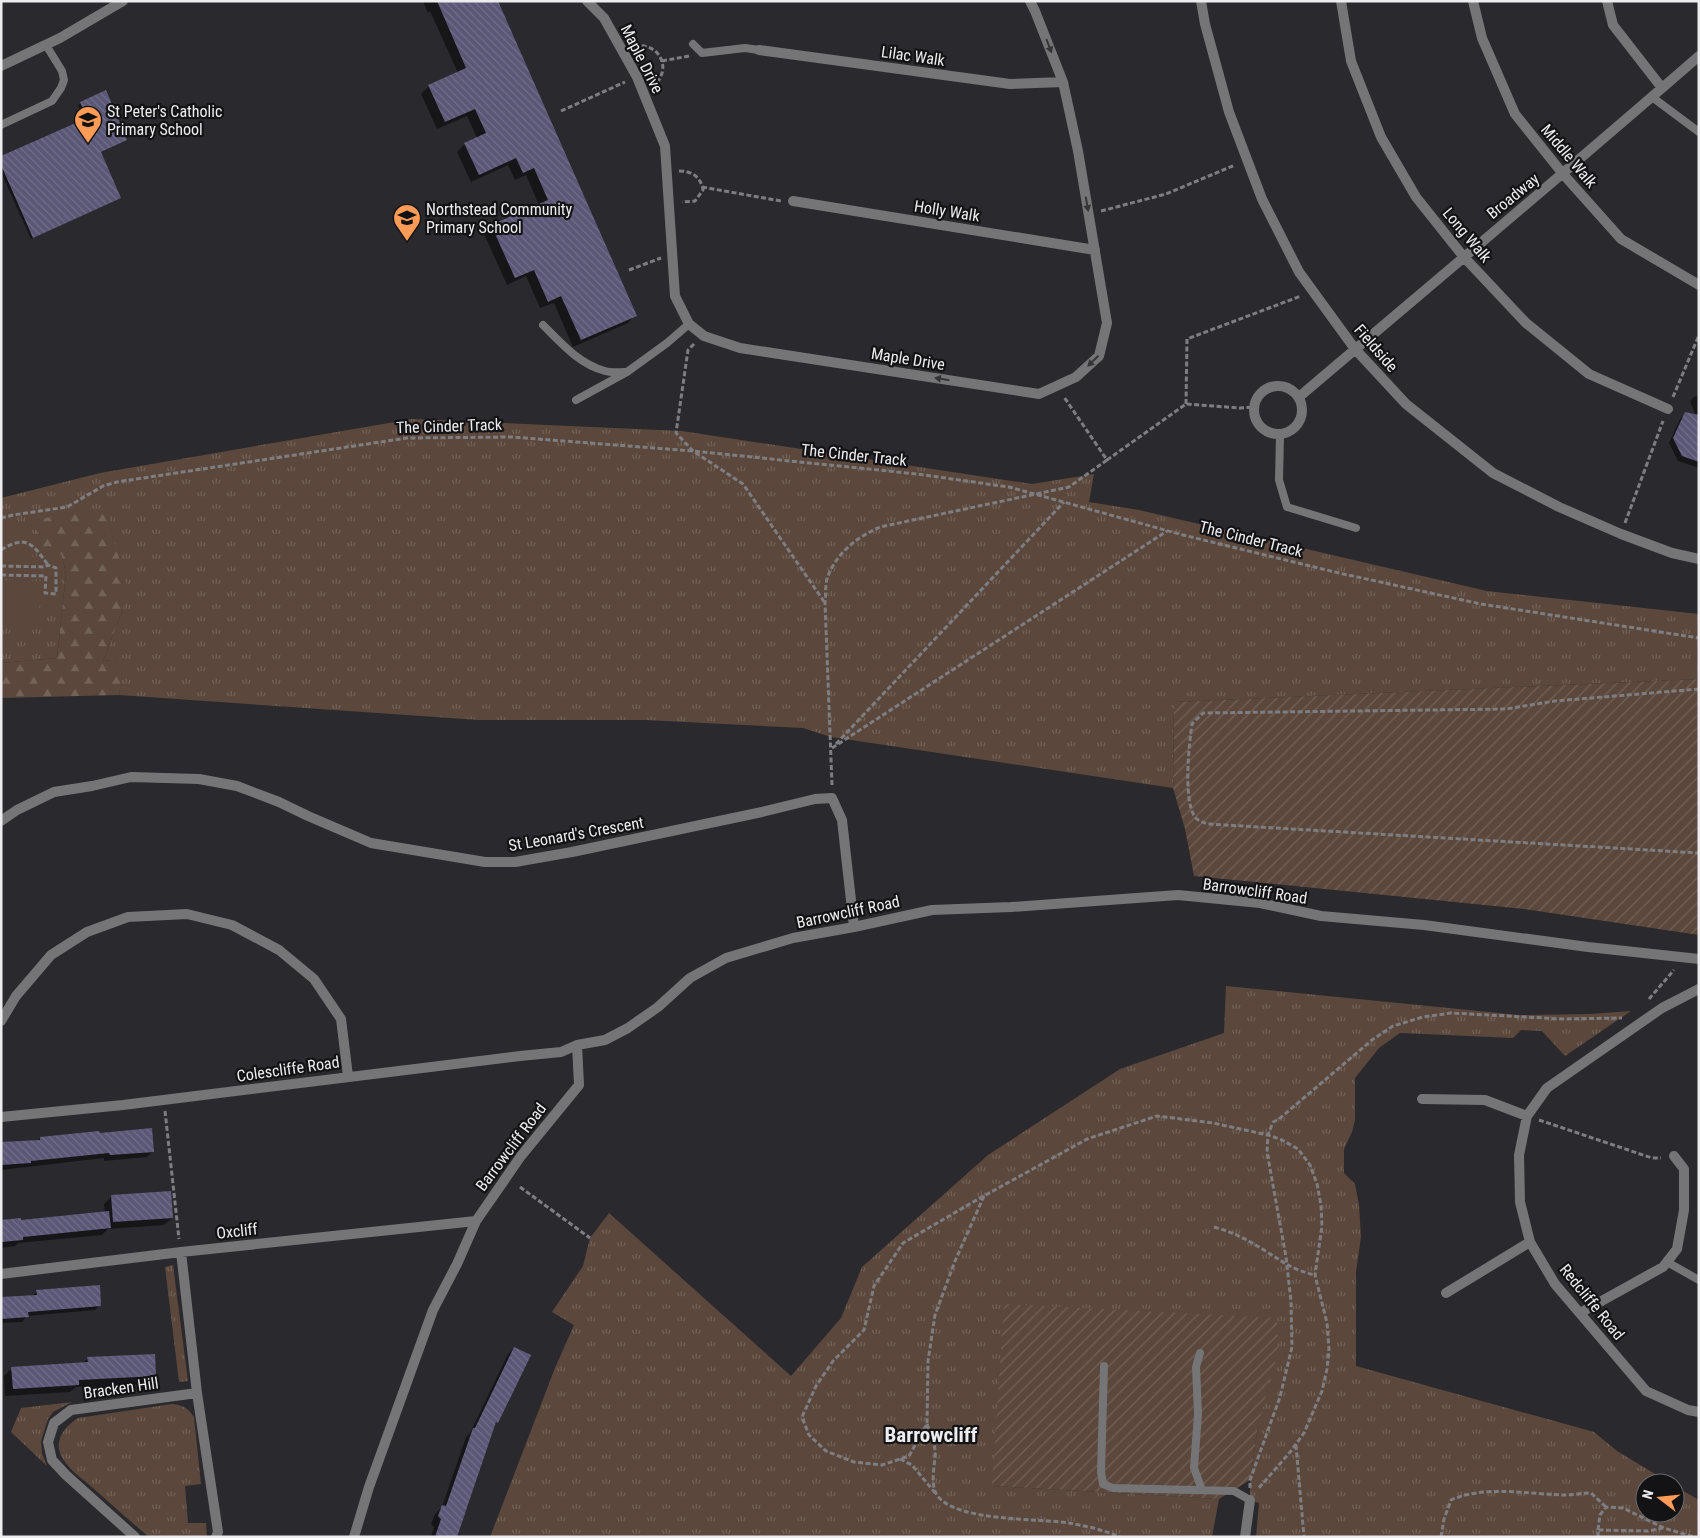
<svg xmlns="http://www.w3.org/2000/svg" width="1700" height="1538" font-family="'Roboto Condensed',sans-serif">
  <style>
    .grass { fill: url(#grass-tufts) }
    .forest { fill: url(#forest-firs) }
    .garden { fill: url(#garden-furrows) }
    .pitch { fill: #5b473b }
    .shadow { fill: #0007 }
    .building { fill: url(#building-back-hatch) }
    .lines { fill: none; stroke-linecap: round; stroke-linejoin: round }
    .path { stroke: #7e7e82; stroke-width: 3; stroke-dasharray: 5 2.5; stroke-linecap: butt }
    .service { stroke: #757577; stroke-width: 8 }
    .minor { stroke: #757577; stroke-width: 10 }
    .oneway { fill: #353537 }
    .labels { text-anchor: middle; dominant-baseline: central; stroke-width: 4.5; stroke-linejoin: round; paint-order: stroke }
    .street-label { font-size: 16px; fill: #ededf0; stroke: #131315 }
    .poi-label { font-size: 16px; fill: #ededf0; stroke: #131315; text-anchor: start }
    .district-label { font-size: 21px; font-weight: bold; fill: #ededf0; stroke: #131315 }
  </style>
  <defs>
    <pattern id="grass-tufts" width="24" height="20" patternUnits="userSpaceOnUse" patternTransform="scale(1.25)"><rect width="24" height="20" fill="#5b473b"/><path d="M3 7l-1-3M5 7V3M7 7l1-3M15 17l-1-3M17 17v-4M19 17l1-3" fill="none" stroke="#736258"/></pattern>
    <pattern id="forest-firs" width="22" height="20" patternUnits="userSpaceOnUse" patternTransform="scale(1.25)"><rect width="22" height="20" fill="#5b473b"/><path d="M5 1l3.5 6h-7zM16 11l3.5 6h-7z" fill="#736258"/></pattern>
    <pattern id="garden-furrows" width="10" height="10" patternUnits="userSpaceOnUse" patternTransform="scale(1.25)"><rect width="10" height="10" fill="#5b473b"/><path d="M-1 1l2-2M0 10L10 0M9 11l2-2" fill="none" stroke="#736258"/></pattern>
    <pattern id="building-back-hatch" width="6" height="6" patternUnits="userSpaceOnUse" patternTransform="scale(1.25)"><rect width="6" height="6" fill="#5a5777"/><path d="M-1 5l2 2M0 0l6 6M5-1l2 2" fill="none" stroke="#726f8b"/></pattern>
  </defs>
  <rect width="100%" height="100%" fill="#2a2a2e"/>
  <path class="grass" d="M412 419 682 431 1032 484 1094 474 1089 502 1139 510 1487 591 1699 614V679L1174 702 1173 788 831 737 803 728 646 720H479L119 695 124 659 103 661 123 609 114 544 110 527V509L61 554 66 573 57 658 1 663V498L100 473Z
    M1226 986 1519 1015 1590 1014 1631 1011 1565 1056 1542 1031 1521 1030 1513 1038 1400 1033 1379 1048 1355 1078V1120L1352 1132 1344 1149V1173L1355 1184 1359 1205 1361 1237 1356 1272V1366L1594 1432 1617 1451 1670 1483H1645V1513H1675V1486L1699 1500V1537H1256L1259 1503 1250 1500V1480L1258 1426 992 1486 1219 1499 1212 1537H490L555 1368 574 1325 552 1312 583 1266 590 1238 609 1213 791 1376 841 1318 862 1267 988 1155 1120 1069 1224 1033Z
    M173 1265 188 1381 179 1382 165 1267Z
    M72 1402 53 1412 48 1419 41 1441 42 1453 47 1466 11 1432 21 1408Z
    M172 1404C183 1405 188 1408 194 1417L201 1484 185 1486 188 1523H206L207 1537H149C130 1521 112 1505 93 1488 83 1479 70 1471 63 1459 52 1442 64 1427 78 1418Z"/>
  <path class="forest" d="M110 509V527L127 585 123 609 103 661 125 658 119 695 1 698V663L57 658 66 573 61 554 29 551 39 519Z"/>
  <path class="garden" d="M1699 679V935L1524 909 1194 876 1185 829 1173 788 1174 702Z
    M1004 1304 1277 1318 1278 1351 1258 1426 1250 1480 1219 1499 992 1486Z"/>
  <path class="pitch" d="M28 524 24 556 57 558 60 599 43 597V573L1 572V527Z
    M1 580 40 581 39 627H1Z"/>
  <path class="shadow" d="M423 1H496L635 315 628 323 573 347 554 303 540 308 526 276 507 285 484 234 492 226 539 205 526 175 515 180 508 165 471 182 457 152 465 144 477 138 467 116 437 129 421 94 429 86 458 73 430 11 428 13Z
    M81 103 126 140 100 153 120 198 31 239 1 172V157L85 120 78 105Z
    M1699 395V468L1678 461 1669 443 1680 419 1685 414 1696 416 1690 401 1694 397Z
    M98 1134 153 1151 147 1157 104 1161V1158L1 1170V1144L37 1141 40 1138Z
    M112 1196 172 1218 164 1225 108 1229 102 1235 18 1243 15 1246 1 1248V1221H20L105 1213 104 1204Z
    M37 1291 100 1305 95 1310 27 1316 22 1322 1 1323V1299L32 1297Z
    M514 1348 497 1422 492 1427 455 1537H431L434 1527 431 1524 435 1514 442 1507 466 1437 470 1433 507 1356Z
    M88 1358 154 1376 147 1384 76 1387 70 1392 5 1396 4 1376 12 1368 82 1364Z"/>
  <path class="building" d="M437 1H498L637 316 581 340 561 296 548 302 534 270 515 278 491 225 548 200 534 168 523 173 516 158 479 175 464 143 486 133 475 109 445 122 428 85 466 68Z
    M106 90 127 140 101 152 121 198 33 238 1 165V156L87 118 80 102Z
    M1685 412 1699 415V462L1682 456 1673 438Z
    M152 1128 154 1152 110 1155 109 1153 31 1161V1163L1 1165V1142L40 1140V1137L99 1131 100 1133Z
    M171 1191 173 1218 113 1222 111 1195Z
    M109 1211 111 1228 23 1237V1240L1 1242V1220L21 1218V1220Z
    M100 1285 101 1306 28 1312 29 1317 1 1319V1297L37 1295 36 1290Z
    M514 1347 531 1355 498 1423 496 1422 457 1537H435L441 1519 438 1516 442 1505 446 1506 473 1428H475Z
    M155 1354 156 1376 79 1380V1385L13 1389 11 1367 88 1362 87 1357Z"/>
  <g class="lines">
    <path class="path" d="M634 46C659 42 673 68 654 86
      M662 61 689 56
      M561 111 625 82
      M679 171C692 171 701 177 703 190L695 201 682 202
      M702 187 781 201
      M1101 211 1166 194 1235 165
      M629 270 661 258
      M694 344 688 350 676 433 693 451 743 484 825 603
      M1673 397 1699 335
      M1186 404 1187 339 1301 296
      M1107 460 1186 404 1240 408 1254 407
      M1 518 13 515 67 507 103 486 117 482 407 438 512 437 693 451 917 474 1009 487 1183 535 1339 573 1481 604 1699 638
      M1625 523 1663 421
      M1 550C26 534 33 544 48 565
      M1 566 45 567 48 565 56 568V594L45 593 46 576 1 575
      M1699 689 1555 701 1506 709 1203 713 1192 724C1189 744 1183 800 1195 817 1198 821 1203 822 1208 824L1699 853
      M836 744 1064 502
      M832 748 1167 531
      M832 785 825 603C826 595 825 586 827 579 835 554 857 537 880 527L1069 487 1107 460 1064 397
      M1649 999 1674 970
      M165 1111 179 1239
      M1539 1120 1652 1158H1661
      M520 1187 590 1238
      M984 1196 955 1261 935 1315 928 1361 927 1424 909 1456 882 1465 854 1462 826 1451 809 1435 802 1417 816 1386 833 1361 864 1330 874 1286 903 1243 973 1202 1087 1139 1157 1116 1213 1123 1268 1135 1282 1140 1298 1149 1310 1165 1317 1184 1321 1205 1322 1226 1315 1275 1327 1323 1329 1349 1327 1369 1322 1391 1304 1433 1291 1451 1258 1489
      M1214 1227C1233 1232 1250 1241 1267 1252 1285 1263 1293 1270 1315 1275
      M927 1424C930 1432 934 1441 935 1450 936 1463 929 1483 937 1495 955 1522 1038 1518 1069 1523 1086 1526 1104 1530 1120 1537
      M1296 1445 1304 1537
      M900 1459 912 1465 936 1494
      M1250 1488V1480L1280 1397 1292 1347 1291 1301 1286 1257 1267 1152 1268 1135 1273 1122 1279 1119 1372 1040 1393 1026 1423 1017 1451 1013 1563 1019 1622 1018
      M1598 1530 1600 1515 1606 1507 1623 1508 1664 1528 1694 1537
      M1441 1537 1444 1519 1451 1500C1485 1485 1527 1494 1564 1495 1573 1495 1582 1493 1591 1493L1606 1507
      M1598 1537V1530L1648 1531 1664 1528"/>
    <path class="service" d="M693 44 702 53 745 48 759 50
      M1652 97 1699 132
      M1 125 52 101 61 88 64 80 62 71 46 45
      M543 325C561 343 579 364 605 371 611 373 618 372 625 372
      M576 400 627 372 667 343 689 324
      M1280 435 1279 480 1287 507 1356 528
      M1667 1262 1699 1280
      M1200 1353 1196 1367 1198 1414 1194 1468 1202 1490
      M1104 1366 1101 1472 1103 1484 1113 1488 1234 1491 1250 1500"/>
    <path class="minor" d="M587 1 604 18 637 77 665 146 675 296 689 324 704 336 740 348 1039 394 1076 377 1099 356 1107 323 1078 151 1063 82 1035 11 1030 1
      M1201 1 1205 24 1229 112 1262 199 1299 272 1355 349 1406 404 1493 473 1559 507 1621 534 1672 553 1699 559
      M1341 1 1351 61 1381 137 1416 197 1463 256 1526 323 1589 374 1668 409
      M1473 1 1482 38 1515 114 1563 174 1621 239 1699 285
      M1607 1 1613 25 1662 88
      M759 50 1010 84 1063 82
      M1 66 60 38 123 1
      M793 201 1095 250
      M1254 410a24 24 0 1 1 48 0a24 24 0 1 1-48 0Z
      M1299 397C1432 284 1567 171 1699 56
      M1 821 17 810 54 792 92 786 131 777 199 779 237 786 279 802 308 816 371 843 485 862H515L572 852 762 812 815 799 832 798 842 820 854 927
      M1699 989 1662 1008 1547 1088 1527 1116 1519 1155 1520 1202 1530 1242 1555 1284 1646 1391 1688 1410 1699 1412
      M1 1021 16 996 51 955 87 932 128 917 187 914 232 925 279 950 314 979 341 1019 348 1076
      M1422 1099 1485 1100 1527 1116
      M1 1117 123 1105 520 1056 561 1052 577 1045 605 1040 628 1028 658 1007 690 978 726 958 793 938 854 927 932 910 1011 907 1178 895 1260 903 1321 916 1424 925 1588 947 1699 959
      M181 1252 197 1393 218 1532 216 1537
      M1 1274 181 1252 476 1221
      M1446 1293 1530 1242
      M1580 1313 1663 1267 1677 1249 1684 1210V1169L1674 1156
      M135 1537 66 1475 52 1460 48 1442 54 1423 71 1410 197 1393
      M354 1537 369 1487 433 1310 457 1264 476 1221 521 1156 579 1085 577 1045
      M1245 1537 1250 1500"/>
  </g>
  <defs><path id="oneway-solid" d="M-6-.8H1V-3.2L6.5 0L1 3.2V.8H-6Z" transform="scale(1.25)"/></defs>
  <g class="oneway">
    <use href="#oneway-solid" transform="translate(1049 46) rotate(69)"/>
    <use href="#oneway-solid" transform="translate(1087 204) rotate(80)"/>
    <use href="#oneway-solid" transform="translate(1093 361) rotate(136)"/>
    <use href="#oneway-solid" transform="translate(942 379) rotate(-171)"/>
  </g>
  <defs>
    <symbol id="school-pin" viewBox="-11 -11 22 30"><path d="M0 17L-7.5 6A9.5 9.5 0 1 1 7.5 6Z" fill="#fe9c57" stroke="#131315"/><path d="M0-5L7-2L0 1L-7-2ZM-4 1L0 2.5L4 1V4Q0 6-4 4Z" fill="#111"/></symbol>
  </defs>
  <g fill-rule="evenodd">
    <use href="#school-pin" x="72" y="104" width="32" height="43"/>
    <use href="#school-pin" x="391" y="202" width="32" height="43"/>
  </g>
  <g class="labels">
    <g class="street-label">
      <text transform="translate(913 56) rotate(8)">Lilac Walk</text>
      <text transform="translate(642 59) rotate(63)">Maple Drive</text>
      <text transform="translate(1569 156) rotate(50)">Middle Walk</text>
      <text transform="translate(1513 196) rotate(-39)">Broadway</text>
      <text transform="translate(947 211) rotate(9)">Holly Walk</text>
      <text transform="translate(1467 235) rotate(50)">Long Walk</text>
      <text transform="translate(1376 348) rotate(49)">Fieldside</text>
      <text transform="translate(908 359) rotate(9)">Maple Drive</text>
      <text transform="translate(449 426) rotate(-2)">The Cinder Track</text>
      <text transform="translate(854 455) rotate(6)">The Cinder Track</text>
      <text transform="translate(1251 539) rotate(14)">The Cinder Track</text>
      <text transform="translate(576 834) rotate(-10)">St Leonard's Crescent</text>
      <text transform="translate(1255 891) rotate(8)">Barrowcliff Road</text>
      <text transform="translate(848 912) rotate(-12)">Barrowcliff Road</text>
      <text transform="translate(288 1069) rotate(-8)">Colescliffe Road</text>
      <text transform="translate(511 1147) rotate(-53)">Barrowcliff Road</text>
      <text transform="translate(237 1231) rotate(-6)">Oxcliff</text>
      <text transform="translate(1592 1302) rotate(51)">Redcliffe Road</text>
      <text transform="translate(121 1388) rotate(-8)">Bracken Hill</text>
    </g>
    <g class="poi-label">
      <text x="107" y="111">St Peter's Catholic<tspan x="107" dy="18">Primary School</tspan></text>
      <text x="426" y="209">Northstead Community<tspan x="426" dy="18">Primary School</tspan></text>
    </g>
    <g class="district-label">
      <text x="931" y="1435">Barrowcliff</text>
    </g>
  </g>
  <rect width="1700" height="1538" fill="none" stroke="#ededf0" stroke-width="5"/>
  <g transform="translate(1660 1498) rotate(286)"><circle r="24" fill="#131315" stroke="#6a6a6d"/>
  <path d="M0-4L9 19L0 12L-9 19Z" fill="#fe9c57"/>
  <text y="-8" font-size="14" font-weight="bold" text-anchor="middle" fill="#ededf0">N</text>
  </g>
</svg>
